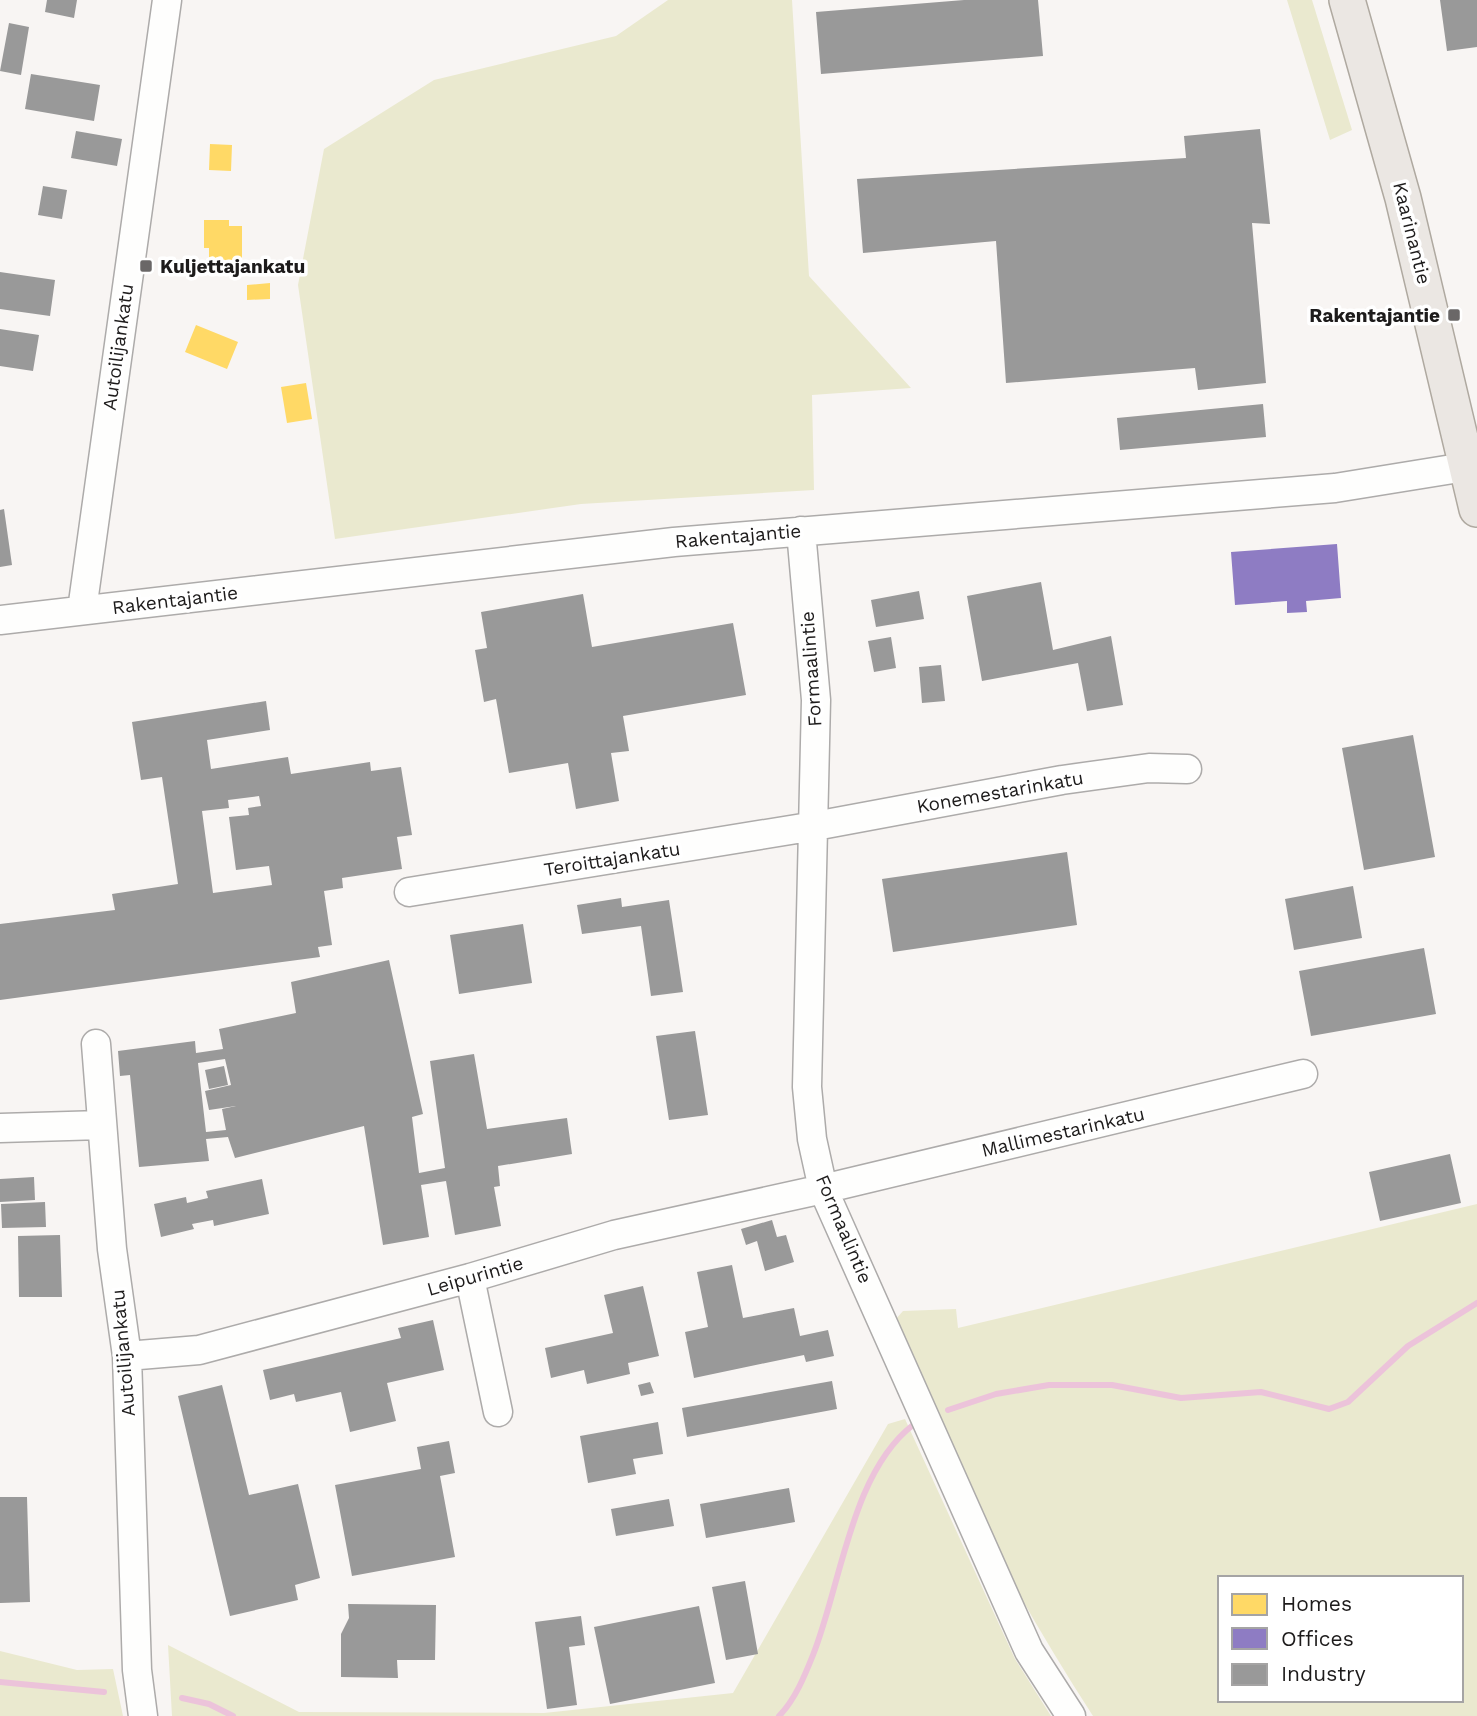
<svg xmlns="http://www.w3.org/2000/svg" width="1477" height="1716" font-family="'Work Sans',sans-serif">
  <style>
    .green { fill: #eae9cf; fill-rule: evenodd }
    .homes { fill: #ffd966 }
    .offices { fill: #8e7cc3 }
    .industry { fill: #999; fill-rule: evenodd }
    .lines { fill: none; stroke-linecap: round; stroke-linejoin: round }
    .stream { stroke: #ecc3da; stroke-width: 6 }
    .minor-casing { stroke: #adabaa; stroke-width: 31 }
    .major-casing { stroke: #afa9a0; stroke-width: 38 }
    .minor { stroke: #fefefd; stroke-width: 28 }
    .major { stroke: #ebe7e3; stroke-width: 35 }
    .poi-dot { fill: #6a6767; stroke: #fff; stroke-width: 2.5 }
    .labels { text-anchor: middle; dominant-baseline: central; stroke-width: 7; stroke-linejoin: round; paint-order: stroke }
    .street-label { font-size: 19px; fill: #1d1b1b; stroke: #fff }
    .poi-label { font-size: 19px; font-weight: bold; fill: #1d1b1b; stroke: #fff; text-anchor: start }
  </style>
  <rect width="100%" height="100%" fill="#f8f5f3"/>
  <path class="green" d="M668 0H792L809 276 911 388 812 395 814 490 581 504 335 539 298 285 324 149 434 80 616 36Z
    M1287 0H1312L1352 130 1330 140Z
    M1477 1204V1716H1093C1014 1594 945 1463 887 1329L903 1311 956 1309 958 1328ZM1220 1578H1461V1700H1220Z
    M905 1419 1015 1659 1051 1716H172L168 1645 299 1712 544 1713 733 1693 888 1424Z
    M0 1651 77 1670 113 1669 123 1716H0Z"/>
  <path class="homes" d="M210 144 232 145 231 171 209 170Z
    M204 220H229V226H242V264H209V248H204Z
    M270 283V299L247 300V285Z
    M196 325 238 342 227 369 185 352Z
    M306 383 312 419 287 423 281 387Z"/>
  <path class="offices" d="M1337 544 1341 598 1306 601 1307 612 1287 613V601L1235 605 1231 552Z"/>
  <path class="industry" d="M47 0H77L74 18 45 12Z
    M964 0H1038L1043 56 821 74 816 12Z
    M1440 0H1477V47L1447 51Z
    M9 23 29 27 21 75 0 71Z
    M31 74 100 85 94 121 25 109Z
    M1260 129 1270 224 1252 223 1266 383 1198 390 1195 368 1006 383 996 241 863 253 857 179 1186 158 1184 136Z
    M76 131 122 139 117 166 71 158Z
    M43 186 67 190 62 219 38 215Z
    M0 272 55 280 50 316 0 309Z
    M0 329 39 335 33 371 0 366Z
    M1263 404 1266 437 1120 450 1117 418Z
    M4 509 12 565 0 567V510Z
    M1041 582 1053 650 1111 636 1123 705 1087 711 1078 663 982 681 967 596Z
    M919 591 924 619 876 627 871 600Z
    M583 594 592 647 733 623 746 695 623 716 629 751 611 753 619 801 576 809 568 763 509 773 496 699 484 702 475 650 487 648 481 612Z
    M891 637 896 668 874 672 868 641Z
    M941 665 945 701 922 703 919 667Z
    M266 701 270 730 207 740 211 769 288 757 291 774 370 762 371 771 401 767 412 835 397 837 402 869 342 878 343 888 324 891 332 945 318 947 320 957 0 1000V924L115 910 112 894 178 884 162 777 141 780 132 722ZM259 796 261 806 248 808 249 815 229 817 236 870 269 866 272 885 213 893 202 811 229 808 228 800Z
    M1413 735 1435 857 1364 870 1342 748Z
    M1067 852 1077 925 893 952 882 879Z
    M1353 886 1362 938 1294 950 1285 899Z
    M621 898 622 907 669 900 683 992 651 996 641 926 582 934 577 905Z
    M523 924 532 983 459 994 450 935Z
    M1424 948 1436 1014 1311 1036 1299 971Z
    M389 960 423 1114 412 1117 419 1173 445 1168 430 1061 474 1054 487 1129 567 1118 572 1154 498 1166 500 1186 494 1187 501 1226 455 1235 446 1181 421 1185 429 1237 383 1245 364 1126 235 1158 228 1137 206 1139 209 1161 139 1167 130 1075 120 1076 118 1051 195 1041 196 1053 223 1049 219 1029 296 1013 291 982ZM225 1059 231 1085 205 1091 209 1110 236 1106 222 1109 226 1130 206 1132 198 1063Z
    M695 1031 708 1115 669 1120 656 1036Z
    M224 1066 228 1085 209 1089 205 1070Z
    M1450 1154 1461 1203 1380 1221 1369 1172Z
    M34 1177 35 1200 0 1202V1179Z
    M262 1179 269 1214 214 1226 213 1220 192 1224 194 1229 161 1237 154 1204 186 1197 187 1203 208 1198 206 1191Z
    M45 1202 46 1227 2 1228 1 1204Z
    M772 1220 777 1237 786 1235 794 1262 765 1271 757 1241 746 1245 741 1229Z
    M60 1235 62 1297H19L18 1236Z
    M732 1265 743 1318 794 1308 800 1336 828 1330 834 1356 806 1362 804 1355 694 1378 685 1332 708 1327 697 1272Z
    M643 1286 659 1356 628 1363 630 1374 587 1384 584 1370 551 1378 545 1348 613 1333 604 1295Z
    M433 1320 444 1370 387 1383 396 1421 350 1432 341 1392 296 1402 294 1394 270 1400 263 1370 401 1338 398 1328Z
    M832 1381 837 1409 687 1437 682 1408Z
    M650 1382 654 1393 641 1396 638 1385Z
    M222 1385 249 1495 298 1484 320 1578 295 1585 298 1600 230 1616 178 1396Z
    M658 1422 663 1454 633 1459 636 1474 588 1483 580 1436Z
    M449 1441 455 1473 440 1476 455 1557 352 1576 335 1485 421 1469 417 1447Z
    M789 1488 795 1522 706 1538 700 1504Z
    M0 1497H27L30 1602 0 1603Z
    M669 1499 674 1526 616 1536 611 1509Z
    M745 1581 758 1654 726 1660 712 1587Z
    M348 1604 436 1605 435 1660H397L398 1678 341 1677V1634L349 1618Z
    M699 1606 715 1683 610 1704 594 1627Z
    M581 1616 585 1645 569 1647 577 1705 547 1709 535 1622Z"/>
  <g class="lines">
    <path class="stream" d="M948 1410 996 1394 1049 1385H1112L1181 1398 1261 1392 1329 1409 1348 1402 1408 1346 1477 1303
      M0 1682 104 1692
      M182 1698 209 1704 233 1716
      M779 1716C795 1700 805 1675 813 1655 841 1585 851 1473 913 1425"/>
    <defs>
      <path id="minor" d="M801 531 816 700 807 1087 812 1139 823 1189 1029 1651 1071 1716
        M82 610 167 0
        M0 620 674 542 1335 488 1477 465
        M409 892 815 826 1062 780 1149 768 1187 769
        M96 1044 112 1249 127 1356 137 1670 143 1716
        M0 1128 102 1125
        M470 1278 498 1412
        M127 1356 199 1350 470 1278 614 1235 823 1189 1303 1074"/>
      <path id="major" d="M1347 0 1403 198 1477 509"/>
    </defs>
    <use href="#minor" class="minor-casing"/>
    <use href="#major" class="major-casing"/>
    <use href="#minor" class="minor"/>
    <use href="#major" class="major"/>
  </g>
  <g class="poi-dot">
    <rect x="139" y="259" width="14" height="14" rx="3.5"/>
    <rect x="1447" y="308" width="14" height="14" rx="3.5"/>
  </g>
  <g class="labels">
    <g class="street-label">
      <text transform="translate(1412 233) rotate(76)">Kaarinantie</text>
      <text transform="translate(118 347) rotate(-82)">Autoilijankatu</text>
      <text transform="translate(738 536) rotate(-5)">Rakentajantie</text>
      <text transform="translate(175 600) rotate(-7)">Rakentajantie</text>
      <text transform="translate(811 669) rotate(-94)">Formaalintie</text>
      <text transform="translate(1000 792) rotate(-10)">Konemestarinkatu</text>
      <text transform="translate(612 859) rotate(-9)">Teroittajankatu</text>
      <text transform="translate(1063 1132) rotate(-13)">Mallimestarinkatu</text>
      <text transform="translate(844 1229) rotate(67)">Formaalintie</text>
      <text transform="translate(475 1276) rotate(-16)">Leipurintie</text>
      <text transform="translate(123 1353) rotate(-95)">Autoilijankatu</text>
    </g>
    <g class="poi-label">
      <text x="160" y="266">Kuljettajankatu</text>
      <text x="1440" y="315" text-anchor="end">Rakentajantie</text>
    </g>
  </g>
  <rect x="1218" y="1576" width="245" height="126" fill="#ffffff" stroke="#a5a4a4" stroke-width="2"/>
  <rect x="1232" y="1594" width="35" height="21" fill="#ffd966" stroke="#a5a4a4" stroke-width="2"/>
  <text x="1281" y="1611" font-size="21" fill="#1d1b1b">Homes</text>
  <rect x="1232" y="1628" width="35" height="21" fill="#8e7cc3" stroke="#a5a4a4" stroke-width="2"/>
  <text x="1281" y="1646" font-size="21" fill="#1d1b1b">Offices</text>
  <rect x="1232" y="1664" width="35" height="21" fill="#999999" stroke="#a5a4a4" stroke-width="2"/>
  <text x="1281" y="1681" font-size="21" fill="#1d1b1b">Industry</text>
</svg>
